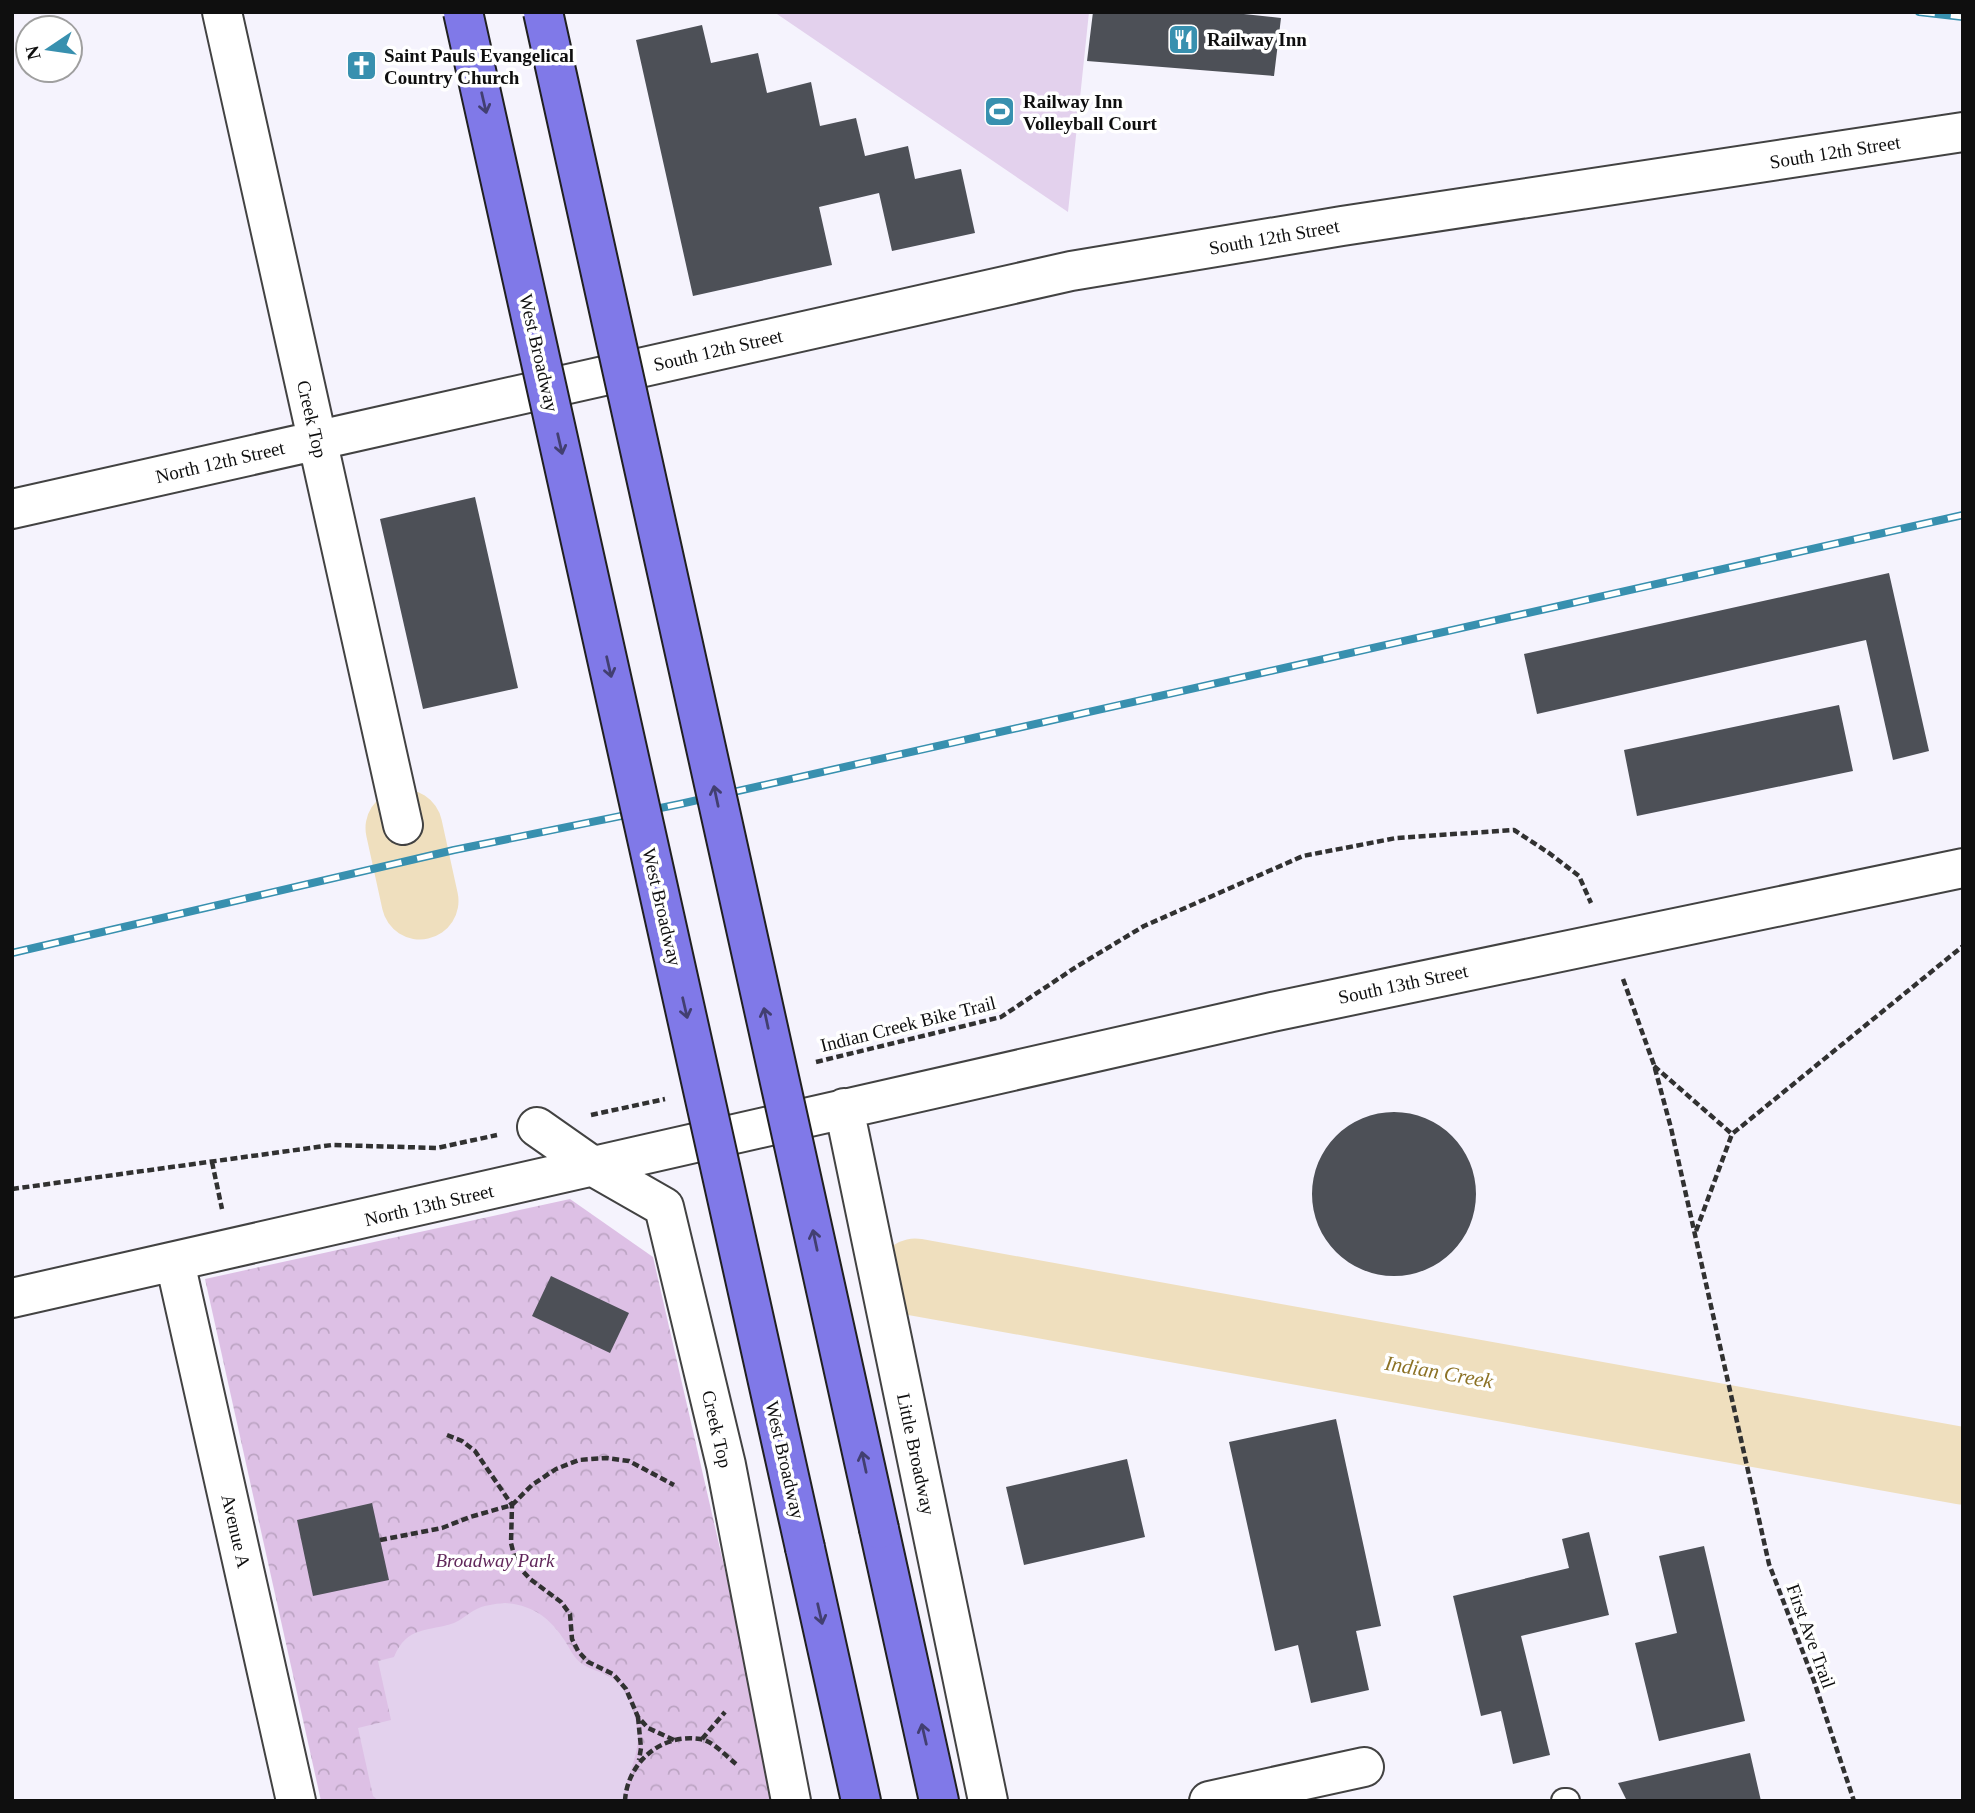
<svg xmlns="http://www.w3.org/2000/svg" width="1975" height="1813" font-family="'Times New Roman',serif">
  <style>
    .park { fill: url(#park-crowns) }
    .pitch { fill: #e3d1ed }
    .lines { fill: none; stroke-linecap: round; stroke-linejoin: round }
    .river { stroke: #efdfbe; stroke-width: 77 }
    .building { fill: #4d5057 }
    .service-casing { stroke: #424242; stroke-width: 28 }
    .minor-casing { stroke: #424242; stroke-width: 42 }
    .primary-casing { stroke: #202020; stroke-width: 42 }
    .path { stroke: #313131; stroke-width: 4.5; stroke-dasharray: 7 3.5; stroke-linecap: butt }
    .service { stroke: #fff; stroke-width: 24 }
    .minor { stroke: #fff; stroke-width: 38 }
    .primary { stroke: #8079e8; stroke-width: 38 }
    .rail-casing { stroke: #3890af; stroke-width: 8 }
    .rail { stroke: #fff; stroke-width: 5; stroke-dasharray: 16; stroke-linecap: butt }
    .primary-bridge-casing { stroke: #202020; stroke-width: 42; stroke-linecap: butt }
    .primary-bridge { stroke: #8079e8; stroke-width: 38 }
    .oneway { stroke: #423f71 }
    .labels { text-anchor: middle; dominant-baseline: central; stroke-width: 7; stroke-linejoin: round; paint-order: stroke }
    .poi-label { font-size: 19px; font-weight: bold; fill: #0f0f0f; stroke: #fff; text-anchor: start }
    .street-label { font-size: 19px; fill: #0f0f0f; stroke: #fff }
    .park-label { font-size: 19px; font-style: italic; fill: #60275a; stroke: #fff }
    .water-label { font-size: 21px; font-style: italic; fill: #8c7226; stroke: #fff }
  </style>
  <defs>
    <pattern id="park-crowns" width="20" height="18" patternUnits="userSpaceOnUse" patternTransform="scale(1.75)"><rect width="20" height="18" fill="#ddc0e5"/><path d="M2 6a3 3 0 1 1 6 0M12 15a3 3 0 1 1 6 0" fill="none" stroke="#bca4c3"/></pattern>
  </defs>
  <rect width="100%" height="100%" fill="#f5f3fd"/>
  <path class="park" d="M570 1199 653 1257 778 1801H321L205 1279Z"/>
  <path class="pitch" d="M774 12H1089L1068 212Z
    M505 1603C533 1605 550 1618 565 1641 570 1649 574 1658 581 1663 590 1670 601 1671 610 1677 627 1687 634 1709 637 1728 642 1753 625 1776 623 1801H379L373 1796 358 1728 391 1720 378 1661 394 1657C407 1625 429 1632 454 1623 461 1620 466 1615 473 1611 483 1605 494 1604 505 1603Z"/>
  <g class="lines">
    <path class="river" d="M404 828 420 901
      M915 1277 1963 1466"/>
  </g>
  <path class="building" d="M1093 12H1225L1281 18 1274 76 1087 61Z
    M702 25 711 63 758 53 767 93 811 82 820 126 856 118 865 156 908 146 915 179 961 169 975 233 892 251 879 193 819 207 832 265 693 296 636 40Z
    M475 497 518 688 423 709 380 519Z
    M1889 573 1929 751 1893 760 1866 640 1537 714 1524 654Z
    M1839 705 1853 771 1637 816 1624 750Z
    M1312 1194a82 82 0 1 1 164 0a82 82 0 1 1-164 0Z
    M551 1276 629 1313 610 1353 532 1316Z
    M1336 1419 1381 1626 1356 1631 1369 1690 1311 1703 1298 1645 1275 1651 1229 1442Z
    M1127 1459 1145 1537 1024 1565 1006 1487Z
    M372 1503 389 1580 313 1596 297 1520Z
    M1589 1532 1609 1615 1521 1636 1550 1755 1513 1764 1501 1711 1481 1716 1453 1596 1569 1568 1562 1539Z
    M1704 1546 1745 1721 1659 1741 1635 1643 1677 1633 1659 1556Z
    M1750 1753 1761 1801H1627L1618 1783Z"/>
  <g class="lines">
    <defs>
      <path id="service" d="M1564 1801H1567"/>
      <path id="minor" d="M222 12 403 825
        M12 509 1071 271 1342 226 1963 132
        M844 1108 988 1801
        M537 1127 594 1167 664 1207 726 1465 791 1801
        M175 1262 296 1801
        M12 1298 1272 1012 1963 868
        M1209 1801 1364 1767"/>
      <path id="primary" d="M879 1529 939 1801
        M805 1548 861 1801"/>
    </defs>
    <use href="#service" class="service-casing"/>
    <use href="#minor" class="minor-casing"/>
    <use href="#primary" class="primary-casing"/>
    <path class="path" d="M1623 979 1654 1065 1671 1128 1769 1564 1814 1681 1854 1801
      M816 1062 1001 1017 1076 967 1144 926 1303 856 1396 838 1514 830 1549 853 1579 876 1591 903
      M1654 1066 1732 1134
      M591 1115 665 1099
      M212 1162 222 1209
      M12 1189 332 1145 437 1148 497 1135
      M1696 1231 1732 1134 1963 946
      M447 1435 462 1441 475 1451 512 1505 511 1543 514 1555 520 1568 530 1579 561 1602 570 1614 572 1639 578 1651 588 1662 613 1674 626 1689 638 1717 648 1728 674 1740
      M380 1540 442 1528 470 1517 512 1505 532 1485 556 1469 579 1460 606 1458 629 1461 674 1485
      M638 1717 641 1748 639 1760
      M702 1739 725 1712
      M625 1801C627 1763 661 1733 700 1739 713 1741 726 1756 736 1764"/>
    <use href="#service" class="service"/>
    <use href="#minor" class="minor"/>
    <use href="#primary" class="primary"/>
    <defs>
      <path id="rail" d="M1919 12 1963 17
        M12 953 454 850 680 804 1963 515"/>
    </defs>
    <use href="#rail" class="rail-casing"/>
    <use href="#rail" class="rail"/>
    <defs>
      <path id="primary-bridge" d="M463 12 805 1548
        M543 12 879 1529"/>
    </defs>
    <use href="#primary-bridge" class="primary-bridge-casing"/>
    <use href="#primary-bridge" class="primary-bridge"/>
  </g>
  <defs><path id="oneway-shaft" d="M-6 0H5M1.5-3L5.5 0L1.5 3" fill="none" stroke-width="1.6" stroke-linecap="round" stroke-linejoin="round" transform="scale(1.75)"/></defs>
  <g class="oneway">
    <use href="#oneway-shaft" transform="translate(484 103) rotate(77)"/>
    <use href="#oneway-shaft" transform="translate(560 444) rotate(77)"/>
    <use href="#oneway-shaft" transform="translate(609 667) rotate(77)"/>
    <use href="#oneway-shaft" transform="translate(716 796) rotate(-102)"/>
    <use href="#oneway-shaft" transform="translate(685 1008) rotate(77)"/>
    <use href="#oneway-shaft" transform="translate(766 1018) rotate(-102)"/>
    <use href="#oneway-shaft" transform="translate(815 1240) rotate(-102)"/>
    <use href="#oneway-shaft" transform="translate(864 1462) rotate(-102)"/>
    <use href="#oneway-shaft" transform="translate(820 1614) rotate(77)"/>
    <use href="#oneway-shaft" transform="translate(924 1734) rotate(-103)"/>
  </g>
  <defs>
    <symbol id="restaurant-square" viewBox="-11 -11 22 22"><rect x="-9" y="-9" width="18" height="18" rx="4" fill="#3890af" stroke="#fff"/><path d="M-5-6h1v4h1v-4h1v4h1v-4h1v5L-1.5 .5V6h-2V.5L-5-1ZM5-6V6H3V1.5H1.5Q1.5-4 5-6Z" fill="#fff"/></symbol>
    <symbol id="church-square" viewBox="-11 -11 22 22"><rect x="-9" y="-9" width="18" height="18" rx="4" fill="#3890af" stroke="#fff"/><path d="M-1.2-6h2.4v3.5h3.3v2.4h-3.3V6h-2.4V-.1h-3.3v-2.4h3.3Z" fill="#fff"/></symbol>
    <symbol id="stadium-square" viewBox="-11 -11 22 22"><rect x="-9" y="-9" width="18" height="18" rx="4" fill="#3890af" stroke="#fff"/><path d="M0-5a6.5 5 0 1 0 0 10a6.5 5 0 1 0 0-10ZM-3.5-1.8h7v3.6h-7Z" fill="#fff"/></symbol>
  </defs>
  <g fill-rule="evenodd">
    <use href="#restaurant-square" x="1166" y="22" width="35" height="35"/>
    <use href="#church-square" x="344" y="48" width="35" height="35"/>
    <use href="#stadium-square" x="982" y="94" width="35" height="35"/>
  </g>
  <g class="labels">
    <g class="poi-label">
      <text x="1207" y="39">Railway Inn</text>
      <text x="384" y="55">Saint Pauls Evangelical<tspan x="384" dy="22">Country Church</tspan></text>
      <text x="1023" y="101">Railway Inn<tspan x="1023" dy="22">Volleyball Court</tspan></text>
    </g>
    <g class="street-label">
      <text transform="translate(1835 152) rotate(-9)">South 12th Street</text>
      <text transform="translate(1274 237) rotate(-10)">South 12th Street</text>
      <text transform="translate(718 350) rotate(-13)">South 12th Street</text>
      <text transform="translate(539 353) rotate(77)">West Broadway</text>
      <text transform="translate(312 419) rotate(77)">Creek Top</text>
      <text transform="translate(220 462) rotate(-13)">North 12th Street</text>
      <text transform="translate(662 907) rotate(77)">West Broadway</text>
      <text transform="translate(1403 984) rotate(-12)">South 13th Street</text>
      <text transform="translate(908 1024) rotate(-14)">Indian Creek Bike Trail</text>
      <text transform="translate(429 1205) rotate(-13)">North 13th Street</text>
      <text transform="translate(717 1429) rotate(77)">Creek Top</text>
      <text transform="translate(916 1454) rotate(78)">Little Broadway</text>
      <text transform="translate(785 1460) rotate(77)">West Broadway</text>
      <text transform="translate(236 1531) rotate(77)">Avenue A</text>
      <text transform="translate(1811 1636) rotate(70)">First Ave Trail</text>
    </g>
    <g class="park-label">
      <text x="495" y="1560">Broadway Park</text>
    </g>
    <g class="water-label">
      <text transform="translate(1439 1372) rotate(10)">Indian Creek</text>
    </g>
  </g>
  <rect width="1975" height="1813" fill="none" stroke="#0f0f0f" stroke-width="28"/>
  <g transform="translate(49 49) rotate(257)"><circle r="33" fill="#ffffff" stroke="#9f9f9f" stroke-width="2"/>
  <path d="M0-5L12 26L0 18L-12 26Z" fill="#3890af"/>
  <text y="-10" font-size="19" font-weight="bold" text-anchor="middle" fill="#0f0f0f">N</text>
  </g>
</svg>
